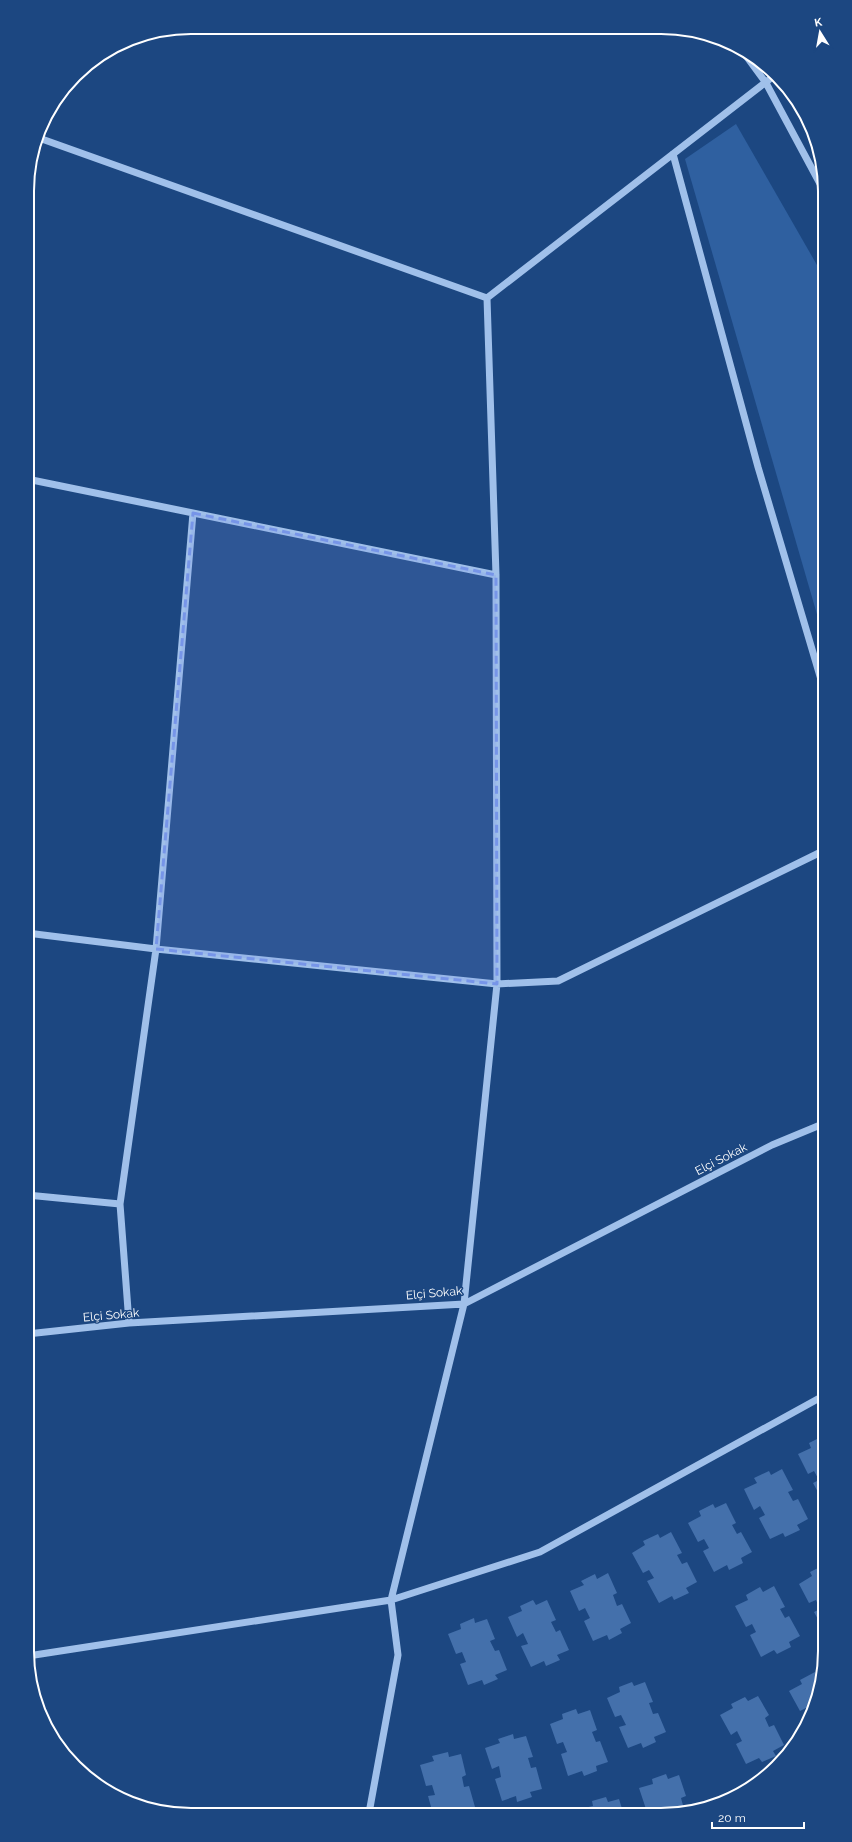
<svg xmlns="http://www.w3.org/2000/svg" width="852" height="1842" font-family="Raleway,sans-serif">
  <style>
    .green { fill: #2f60a0 }
    .building { fill: #4470ab }
    .lines { fill: none; stroke-linecap: round; stroke-linejoin: round }
    .minor { stroke: #a0c0ea; stroke-width: 7 }
    .marked { fill: #7795e8; fill-opacity: 0.2; stroke: #7795e8; stroke-width: 3; stroke-dasharray: 8 5; stroke-linejoin: round }
    .labels { text-anchor: middle; dominant-baseline: central; stroke-width: 3; stroke-linejoin: round; paint-order: stroke }
    .street-label { font-size: 12px; fill: #fff; stroke: #1c4781 }
    .rim { fill: none; stroke: #fff; stroke-width: 2 }
  </style>
  <rect width="100%" height="100%" fill="#1c4781"/>
  <path class="green" d="M736 124 825 279V642L685 159Z"/>
  <path class="building" d="M823 1436 825 1440V1505L813 1483 819 1480 814 1471 808 1474 798 1454 811 1448 809 1443Z
    M782 1469 793 1490 788 1492 793 1501 798 1499 808 1519 797 1525 800 1530 785 1537 783 1533 770 1539 759 1518 765 1515 760 1506 754 1510 744 1489 757 1483 754 1478 769 1471 771 1475Z
    M726 1503 736 1523 732 1525 737 1534 741 1532 752 1552 741 1558 743 1563 729 1570 727 1565 714 1572 703 1551 709 1548 704 1539 698 1542 688 1523 701 1516 699 1511 713 1504 715 1508Z
    M671 1532 682 1553 677 1555 682 1564 687 1562 697 1582 686 1588 689 1593 674 1600 672 1596 659 1603 647 1581 654 1578 649 1570 643 1573 632 1553 645 1545 643 1541 658 1534 660 1538Z
    M824 1565H825V1632L814 1612 820 1609 816 1600 809 1603 799 1584 812 1576 810 1572Z
    M608 1573 617 1593 613 1595 617 1606 622 1604 631 1623 620 1629 622 1633 609 1640 607 1635 593 1641 584 1621 590 1618 585 1608 579 1611 570 1591 584 1585 581 1581 595 1574 597 1579Z
    M774 1586 785 1607 780 1609 785 1618 789 1616 800 1636 789 1642 791 1647 777 1654 774 1650 761 1657 750 1635 756 1632 752 1624 746 1627 735 1606 748 1600 746 1595 760 1587 763 1592Z
    M533 1600 536 1605 547 1600 556 1620 551 1622 556 1632 560 1630 569 1650 557 1655 560 1660 546 1666 544 1661 531 1667 521 1646 528 1644 523 1633 517 1637 508 1617 522 1611 520 1606Z
    M474 1618 475 1623 487 1619 495 1639 490 1641 495 1651 499 1650 507 1670 495 1675 498 1679 484 1685 482 1680 468 1685 460 1664 466 1662 462 1652 456 1654 448 1634 461 1629 460 1624Z
    M815 1672 817 1676 822 1674 813 1714 807 1724 805 1720 811 1717 806 1708 800 1711 789 1691 802 1684 800 1680Z
    M632 1682 634 1686 645 1682 653 1702 649 1703 653 1714 658 1713 666 1732 654 1737 656 1742 643 1748 641 1743 628 1748 619 1727 626 1725 621 1715 615 1717 607 1698 620 1692 619 1687Z
    M758 1696 769 1715 765 1718 769 1727 774 1725 784 1745 773 1751 776 1756 762 1762 759 1758 746 1764 736 1744 742 1741 737 1731 731 1735 720 1715 733 1708 731 1704 745 1697 748 1701Z
    M576 1709 578 1714 590 1710 597 1730 592 1732 596 1742 600 1741 608 1762 596 1766 597 1771 584 1776 582 1771 568 1776 561 1754 567 1752 563 1742 557 1744 550 1724 563 1719 562 1714Z
    M513 1734 514 1739 526 1736 533 1757 528 1758 531 1768 536 1767 542 1789 530 1792 532 1797 517 1802 516 1796 502 1801 495 1779 501 1777 499 1766 492 1769 485 1748 500 1743 498 1739Z
    M448 1752 449 1757 461 1754 466 1775 462 1777 464 1787 469 1786 475 1807 463 1811 464 1814H433L428 1796 435 1795 432 1785 426 1786 420 1765 434 1761 432 1756Z
    M666 1774 668 1779 679 1775 686 1796 681 1798 684 1809 689 1807 691 1811 655 1815 653 1807 646 1809 639 1788 653 1784 652 1779Z
    M606 1797 608 1802 619 1799 624 1815H580L579 1809 593 1806 592 1801Z"/>
  <g class="lines">
    <path class="minor" d="M741 49 766 83 825 193
      M39 138 487 298
      M38 140 56 102
      M673 154 758 467 825 693
      M487 298 775 75
      M27 479 496 575
      M27 933 156 949 497 984 558 981 825 850
      M27 1195 120 1204
      M129 1323 120 1204 156 949 193 513
      M27 1334 129 1323 464 1304 772 1145 825 1123
      M28 1656 391 1600 540 1552 825 1395
      M369 1813 398 1655 391 1600 464 1304 497 984 496 575 487 298"/>
  </g>
  <path class="marked" d="M193 513 496 575 497 984 156 949Z"/>
  <g class="labels">
    <g class="street-label">
      <text transform="translate(721 1159) rotate(-27)">Elçi Sokak</text>
      <text transform="translate(434 1293) rotate(-5)">Elçi Sokak</text>
      <text transform="translate(111 1315) rotate(-5)">Elçi Sokak</text>
    </g>
  </g>
  <path d="M0 0H852V1842H0ZM191 34H661A157 157 0 0 1 818 191V1651A157 157 0 0 1 661 1808H191A157 157 0 0 1 34 1651V191A157 157 0 0 1 191 34Z" fill="#1c4781" fill-rule="evenodd"/>
  <path class="rim" d="M191 34H661A157 157 0 0 1 818 191V1651A157 157 0 0 1 661 1808H191A157 157 0 0 1 34 1651V191A157 157 0 0 1 191 34Z"/>
  <g transform="translate(820 32) rotate(349)" stroke="#1c4781" stroke-width="3" paint-order="stroke">
  <path d="M0-3L7 15L0 10L-7 15Z" fill="#ffffff"/>
  <text y="-6" font-size="11" font-weight="bold" text-anchor="middle" fill="#ffffff">K</text>
  </g>
  <path d="M712 1822v6h92v-6" fill="none" stroke="#ffffff" stroke-width="2"/>
  <text x="718" y="1822" font-size="12" fill="#ffffff" stroke="#1c4781" stroke-width="3" paint-order="stroke">20 m</text>
</svg>
